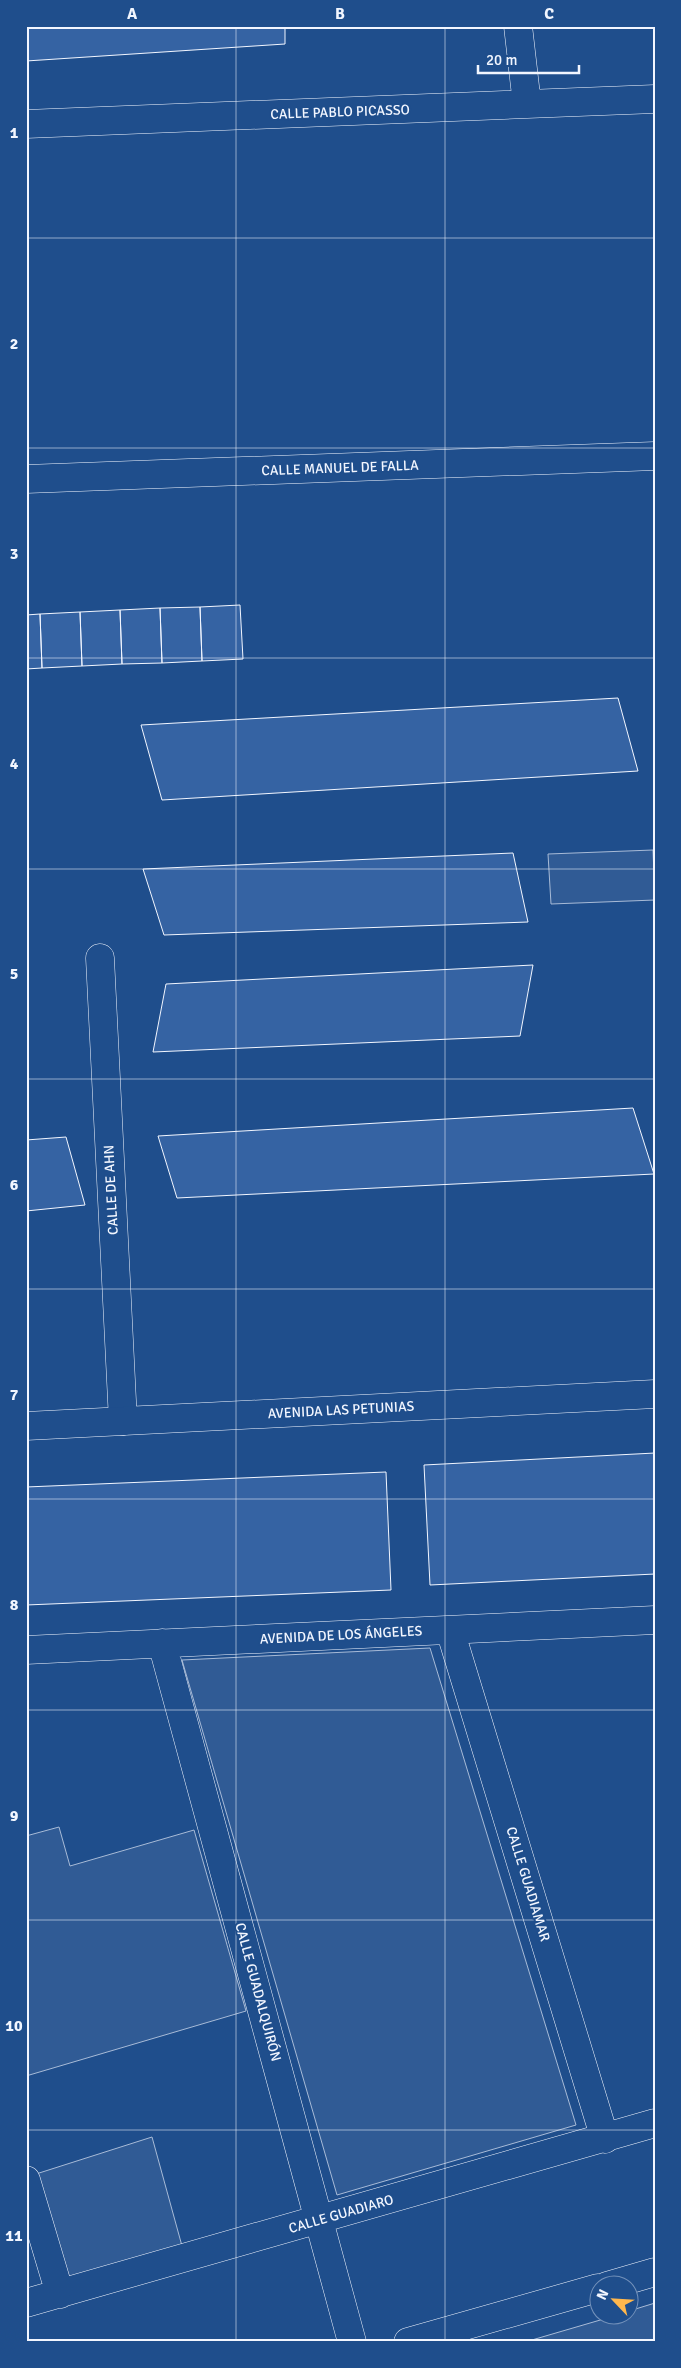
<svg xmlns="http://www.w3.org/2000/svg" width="681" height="2368" font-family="Signika,sans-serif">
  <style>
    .built { fill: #305b95; stroke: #a8bbd7 }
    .building { fill: #3563a3; stroke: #f2f6ff }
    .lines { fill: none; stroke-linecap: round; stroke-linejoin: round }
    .street-casing { stroke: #f2f6ff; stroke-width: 29 }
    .secondary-casing { stroke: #f2f6ff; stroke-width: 29 }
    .street { stroke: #1f4e8c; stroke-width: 28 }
    .secondary { stroke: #1f4e8c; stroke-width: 28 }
    .grid { fill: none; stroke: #f2f6ff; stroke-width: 1; stroke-opacity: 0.55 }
    .labels { text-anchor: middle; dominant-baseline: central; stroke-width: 4; stroke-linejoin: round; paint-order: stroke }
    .street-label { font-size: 14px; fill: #f2f6ff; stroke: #1f4e8c }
    .neatline { fill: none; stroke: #f2f6ff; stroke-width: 2 }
    .grid-label { font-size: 16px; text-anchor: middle; font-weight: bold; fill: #f2f6ff }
  </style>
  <rect width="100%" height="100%" fill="#1f4e8c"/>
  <path class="built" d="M653 850 655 900 551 904 548 854Z
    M430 1648 576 2125 337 2195 182 1660Z
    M59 1827 70 1866 194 1830 246 2011 26 2076V1836Z
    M152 2137 182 2246 65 2279 36 2174Z
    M655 2303V2342H525L614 2316H628L629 2311Z"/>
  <path class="building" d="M26 26H285V44L26 61Z
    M240 605 243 659 202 661 200 607Z
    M200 607 202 661 162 663 160 608Z
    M160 608 162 663 122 664 120 610Z
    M120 610 122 664 82 666 80 612Z
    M80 612 82 666 42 668 40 614Z
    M40 614 42 668 26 669V615Z
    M618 698 638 771 162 800 141 725Z
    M513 853 528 922 164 935 143 869Z
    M533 965 520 1036 153 1052 166 984Z
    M633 1108 654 1174 177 1198 158 1136Z
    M66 1137 85 1205 26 1211V1140Z
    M655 1453V1574L430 1585 424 1465Z
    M386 1472 391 1590 26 1605V1487Z"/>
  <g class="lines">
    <defs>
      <path id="street" d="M518 26 527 104
        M26 124 655 99
        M26 479 655 456
        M100 958 123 1421
        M450 1630 605 2139
        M162 1643 352 2342
        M26 1650 655 1620
        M26 2180 60 2294
        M607 2286 655 2272
        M26 2303 655 2123
        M408 2342 598 2288"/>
      <path id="secondary" d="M26 1426 655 1394"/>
    </defs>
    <use href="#street" class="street-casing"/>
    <use href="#secondary" class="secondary-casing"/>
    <use href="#street" class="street"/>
    <use href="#secondary" class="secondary"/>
  </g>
  <path class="grid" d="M236 26V2342M445 26V2342M26 238H655M26 448H655M26 658H655M26 869H655M26 1079H655M26 1289H655M26 1499H655M26 1710H655M26 1920H655M26 2130H655"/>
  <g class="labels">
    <g class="street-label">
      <text transform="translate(340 112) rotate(-2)">CALLE PABLO PICASSO</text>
      <text transform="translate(340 468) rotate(-2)">CALLE MANUEL DE FALLA</text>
      <text transform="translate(111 1190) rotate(-93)">CALLE DE AHN</text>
      <text transform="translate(341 1410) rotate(-3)">AVENIDA LAS PETUNIAS</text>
      <text transform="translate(341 1635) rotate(-3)">AVENIDA DE LOS ÁNGELES</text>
      <text transform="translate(528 1884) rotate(73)">CALLE GUADIAMAR</text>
      <text transform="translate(258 1992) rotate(75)">CALLE GUADALQUIRÓN</text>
      <text transform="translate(341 2214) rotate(-16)">CALLE GUADIARO</text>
    </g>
  </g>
  <rect width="681" height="2368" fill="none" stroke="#1f4e8c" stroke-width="55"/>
  <g transform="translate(614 2300) rotate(295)"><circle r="24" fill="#1f4e8c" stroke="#7391ba"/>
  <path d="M0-4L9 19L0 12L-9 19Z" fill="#ffb74d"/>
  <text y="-8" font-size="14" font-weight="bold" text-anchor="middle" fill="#f2f6ff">N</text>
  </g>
  <path d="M478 65v8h101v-8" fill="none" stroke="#f2f6ff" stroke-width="2.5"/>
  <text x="486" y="65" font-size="15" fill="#f2f6ff" stroke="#1f4e8c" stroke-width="4" paint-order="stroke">20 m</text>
  <rect x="28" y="28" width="626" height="2312" class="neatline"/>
  <g class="grid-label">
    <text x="132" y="19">A</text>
    <text x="340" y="19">B</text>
    <text x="549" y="19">C</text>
    <text x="14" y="138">1</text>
    <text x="14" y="349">2</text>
    <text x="14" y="559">3</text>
    <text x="14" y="769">4</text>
    <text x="14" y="979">5</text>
    <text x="14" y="1190">6</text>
    <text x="14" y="1400">7</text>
    <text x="14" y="1610">8</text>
    <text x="14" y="1821">9</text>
    <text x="14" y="2031">10</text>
    <text x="14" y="2241">11</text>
  </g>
</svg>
